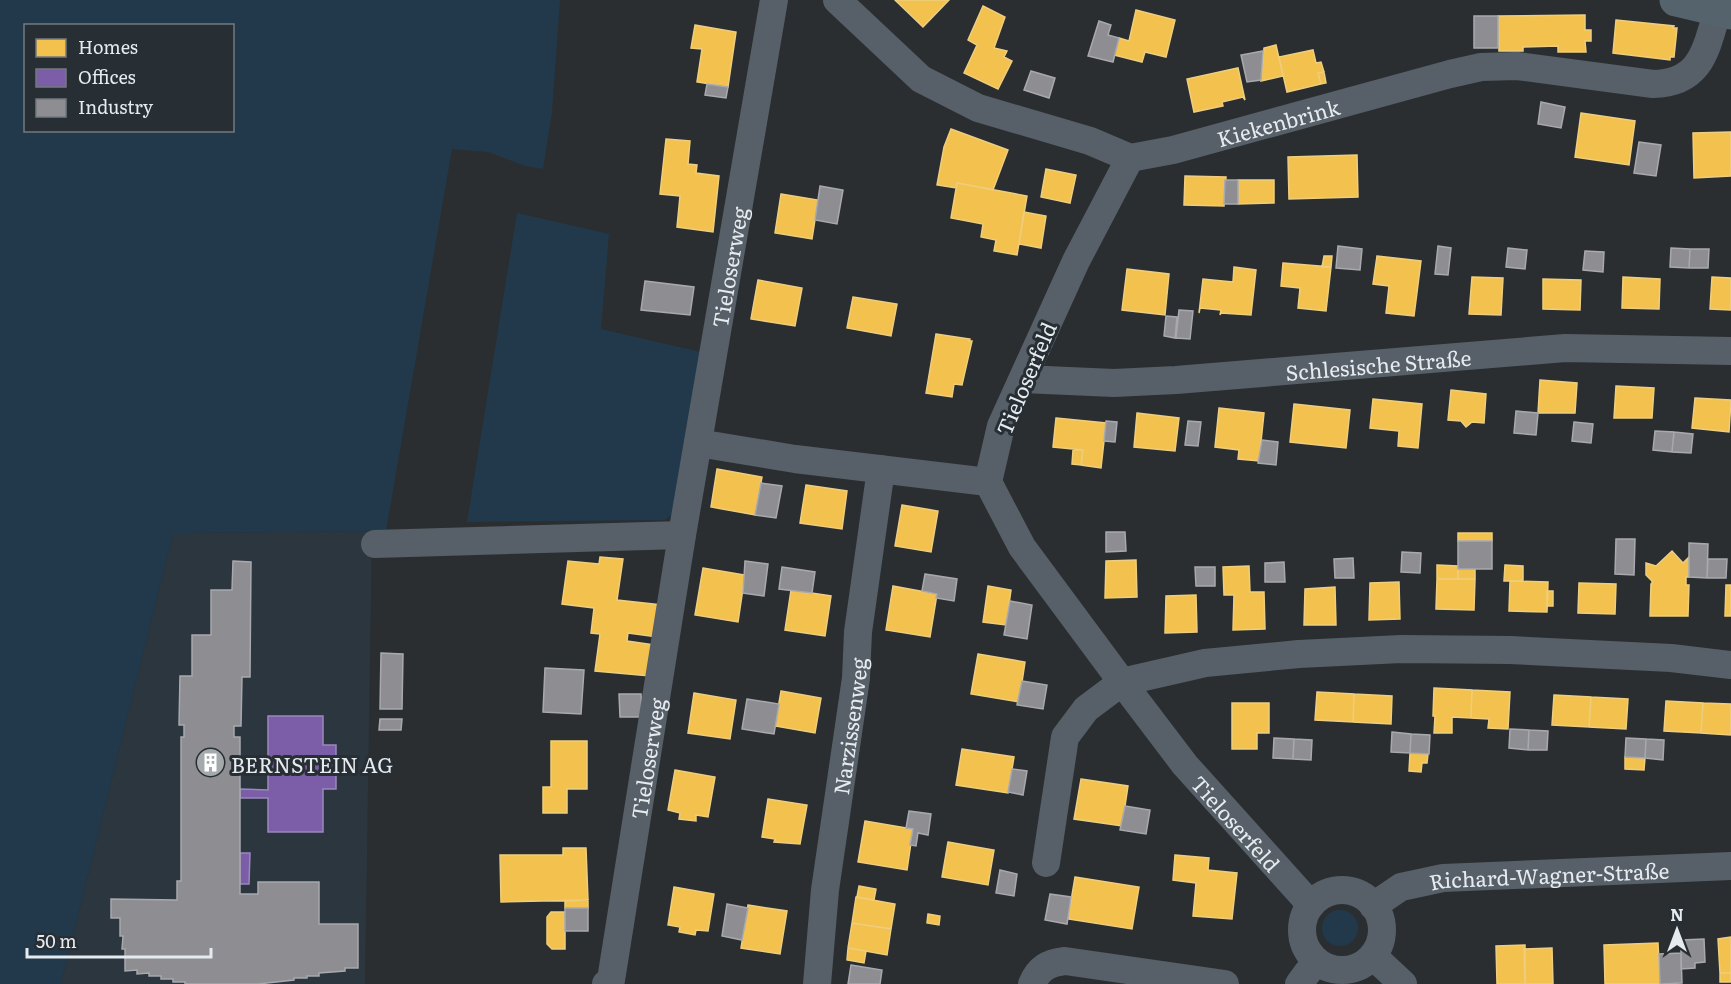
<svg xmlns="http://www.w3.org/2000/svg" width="1731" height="984" font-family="Literata,serif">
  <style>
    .built { fill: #2b363f }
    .green { fill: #22394b; fill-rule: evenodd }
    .homes { fill: #f2c14e; stroke: #eece7e; stroke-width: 1.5 }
    .offices { fill: #7b5ea7; stroke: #9b88bd; stroke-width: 1.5 }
    .industry { fill: #8d8d92; stroke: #a8a9ae; stroke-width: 1.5 }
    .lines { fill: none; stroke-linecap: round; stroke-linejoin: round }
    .minor { stroke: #576068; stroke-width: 28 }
    .secondary { stroke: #55636c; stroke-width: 33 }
    .labels { text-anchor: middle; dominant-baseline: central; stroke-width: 6; stroke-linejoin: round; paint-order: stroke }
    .street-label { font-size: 21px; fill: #e6ebef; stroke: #272e34 }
    .poi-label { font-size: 21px; fill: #e6ebef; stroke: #272e34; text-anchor: start }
  </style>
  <rect width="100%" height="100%" fill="#2a2e31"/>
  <path class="built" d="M372 531 365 984H61L173 533Z"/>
  <path class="green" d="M0 0H560L552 112 543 169 525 166 488 152 452 149 386 531 173 533 61 984H0ZM26 26H232V130H26Z
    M517 213 609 234 601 329 705 353 676 511 665 520 467 522Z
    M1322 928a18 18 0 1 1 36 0a18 18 0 1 1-36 0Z"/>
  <path class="homes" d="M895 0H949L923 27Z
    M983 6 1005 17 994 48 1007 51 1004 57 1012 61 998 89 964 73 977 45 968 40Z
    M1136 10 1175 20 1166 57 1145 52 1142 62 1114 55 1119 38 1129 41Z
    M1585 15V30H1591V41H1585L1586 52H1558V46L1523 47V51H1499L1498 16Z
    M1616 20 1674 26 1673 28H1677L1674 57H1670V60L1613 53Z
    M695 25 736 32 728 87 697 82 702 49 691 48Z
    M1276 45 1283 76 1261 81 1264 48Z
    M1313 50 1316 63 1321 62 1324 72 1318 73 1321 84 1287 92 1279 57Z
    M1238 68 1245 100 1243 97 1222 102 1223 106 1194 112 1187 79Z
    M1324 72 1326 83 1321 84 1318 73Z
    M1581 113 1635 121 1629 165 1575 157Z
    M951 129 1008 150 993 190 957 183 956 188 937 185 944 147Z
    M1731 132V176L1694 178 1693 133Z
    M666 139 690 141 688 164 697 165 696 173 719 176 713 232 677 227 680 196 660 194Z
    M1357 155 1358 197 1289 199 1288 157Z
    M1046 169 1076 175 1070 203 1041 197Z
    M1185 176 1226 177 1224 206 1184 205Z
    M1238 180H1274V203L1238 204Z
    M957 183 1027 196 1017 255 994 251 996 240 981 237 983 224 951 218Z
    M781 194 818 200 812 239 775 233Z
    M1024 212 1046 216 1041 248 1019 244Z
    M1324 256H1332L1331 267H1322Z
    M1377 256 1421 261 1414 316 1386 313 1389 286 1373 284Z
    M1283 263 1331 267 1326 311 1298 308 1300 288 1281 286Z
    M1234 267 1256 270 1251 315 1221 313 1220 315 1221 310 1200 308 1199 313 1203 279 1233 282Z
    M1127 269 1169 274 1165 315 1122 310Z
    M1472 277 1503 278 1501 315 1469 314Z
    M1623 277 1660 279 1659 309 1622 308Z
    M1712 277 1731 278V310L1710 309Z
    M1543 279 1581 280 1580 310 1543 309Z
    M758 280 802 288 795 326 751 319Z
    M853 297 897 304 891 336 847 328Z
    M936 334 970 339 969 341H972L962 385 954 384 952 397 926 393Z
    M1540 380 1577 383 1575 413H1538Z
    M1616 386 1654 388 1652 418H1614Z
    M1451 390 1486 394 1484 423 1472 422 1466 427 1461 421 1448 420Z
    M1695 398 1731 400 1729 432 1692 428Z
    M1373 399 1422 404 1418 448 1398 446 1399 431 1370 428Z
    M1294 404 1350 410 1346 448 1290 442Z
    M1219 408 1264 413 1259 461 1238 459 1239 450 1215 447Z
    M1137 413 1179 418 1175 451 1134 447Z
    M1056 418 1106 423 1101 468 1081 465 1083 450 1053 447Z
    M1073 450H1083L1081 465 1072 464Z
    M717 469 762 477 755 515 711 507Z
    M806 485 847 491 842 529 800 523Z
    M902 505 938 511 931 552 895 546Z
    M1458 533H1492V541H1458Z
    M1672 551 1683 563 1689 557V577H1686V585H1689L1688 616H1650L1651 584H1652V581L1646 575V563L1656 566Z
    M600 557 623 559 617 600 662 605 657 637 628 633 627 641 654 645 650 676 595 671 600 634 591 633 594 608 562 604 568 561 599 564Z
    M1136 560 1137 597 1105 598 1106 561Z
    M1437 565 1458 566V579H1437Z
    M1505 565 1523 566V581H1504Z
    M1249 566 1250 592H1264L1265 629 1233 630 1234 595H1224L1223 567Z
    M703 568 745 575 738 622 695 615Z
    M1458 569H1475V579H1458Z
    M1437 579H1475L1474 610 1436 609Z
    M1510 581 1548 582 1547 612 1509 611Z
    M1399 582 1400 619 1369 620 1370 583Z
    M1579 583 1616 584 1615 614 1578 613Z
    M1726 585H1731V616H1725Z
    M893 586 937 594 930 637 886 630Z
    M988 586 1011 590 1006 625 983 622Z
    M1335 587 1336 625H1304L1305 589Z
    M791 590 831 596 825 636 785 630Z
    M1547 591H1553V606H1547Z
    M1196 595 1197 632 1165 633 1166 596Z
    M978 654 1025 662 1019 702 971 694Z
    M1434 688 1472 690 1471 718 1452 717V733H1434L1435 716H1433Z
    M1472 690 1510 692 1508 729 1488 728 1489 719 1471 718Z
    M781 691 821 698 815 733 775 726Z
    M1317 692 1354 694 1353 722 1315 720Z
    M694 693 736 700 730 739 688 733Z
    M1354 694 1392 696 1391 724 1353 722Z
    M1554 695 1591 697 1589 727 1552 725Z
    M1591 697 1628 699 1626 729 1589 727Z
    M1666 701 1703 703 1701 733 1664 731Z
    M1232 703H1269V733H1257V749H1232Z
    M1703 703 1731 704V735L1701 733Z
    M551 741H587V789H567V813H543V787H551Z
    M962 749 1014 757 1008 793 956 785Z
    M1410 753 1428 754 1427 763H1422L1421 772 1409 771Z
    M1625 757 1645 758 1644 770 1625 769Z
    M675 770 715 777 708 817 696 815V821L679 819 680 813 668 810Z
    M1081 779 1128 786 1122 826 1074 819Z
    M768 799 807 805 800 844 774 842 775 839 762 837Z
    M865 821 913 829 907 870 858 862Z
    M948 842 994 850 988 885 942 877Z
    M563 848H586L588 900 501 902 500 855H563Z
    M1175 855 1209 858 1208 870 1237 873 1232 919 1193 916 1196 883 1173 880Z
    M1075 877 1139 887 1132 929 1068 919Z
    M859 886 876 889 874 900 857 897Z
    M674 887 714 894 708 931 696 930 695 935 679 932 680 927 668 925Z
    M856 897 895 904 891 929 852 923Z
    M588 900V908H565V901Z
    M748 905 787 911 780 954 741 948Z
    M551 912H565V949H552L547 944V917Z
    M928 914 940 916 939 925 927 923Z
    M852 923 891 929 887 955 848 948Z
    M1731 937V973H1720L1718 939Z
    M1658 943 1660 984H1605L1604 945Z
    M1525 945V984H1497L1496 946Z
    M848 948 866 951 864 963 847 960Z
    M1552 948 1553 984H1525L1524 949Z
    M1720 973H1731V982H1720Z"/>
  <path class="offices" d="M268 716H323V745H336V789H323V832H268V798H240V789L268 790Z
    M240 853H250L249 884H240Z"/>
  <path class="industry" d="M1474 16H1498V48H1474Z
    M1099 21 1111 25 1108 35 1119 38 1113 62 1088 56Z
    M1263 51 1261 80 1247 82 1241 55Z
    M1031 71 1055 78 1049 98 1024 90Z
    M707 84 728 87 726 98 705 95Z
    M1541 102 1565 107 1561 128 1538 124Z
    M1639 142 1661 145 1656 176 1634 173Z
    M1225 180H1238V204H1224Z
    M820 186 843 190 837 224 815 220Z
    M1338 246 1362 249 1360 270 1336 268Z
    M1438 246 1451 248 1448 275 1435 274Z
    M1508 248 1527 250 1525 269 1506 267Z
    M1671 248 1690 249 1689 268 1670 267Z
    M1690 249H1709L1708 268H1689Z
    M1585 251 1604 252 1603 272 1583 270Z
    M645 281 694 287 690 315 641 310Z
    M1179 310 1193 311 1190 339 1176 338Z
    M1166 316 1177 317 1175 338 1164 336Z
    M1516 411 1538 413 1536 435 1514 433Z
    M1106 421 1117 422 1115 442 1104 441Z
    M1188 421 1201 422 1198 446 1185 445Z
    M1574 422 1593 424 1591 443 1572 441Z
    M1655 431 1674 432 1672 452 1653 450Z
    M1674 432 1693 434 1691 453 1672 452Z
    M1262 440 1278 442 1276 465 1258 463Z
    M761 483 782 486 776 518 755 515Z
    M1106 532H1125L1126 551 1106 552Z
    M1616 539H1635L1634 575 1615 574Z
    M1458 541H1492V569H1458Z
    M1689 543 1708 544 1707 578 1689 577Z
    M1402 552 1421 553 1420 573 1401 572Z
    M1353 558 1354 578H1335L1334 559Z
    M1708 559H1727L1726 578H1707Z
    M233 561 251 562 250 677H242L241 726H234V737H240V894H258V882H319V924H358V968H345V971L319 973V976H307V978H294V980L258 984H185V982H173V979H161V976H149V973L137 974V970L125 971V949H122L123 936H120V918H111V899L177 900V881H181V737H184V725H179L180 676H192V635H211V590H232Z
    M745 561 768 564 764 596 743 593Z
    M1284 562 1285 582H1265V563Z
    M782 567 815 572 812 593 779 589Z
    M1195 567H1215V586H1196Z
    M925 574 957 579 954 601 936 598 937 594 922 591Z
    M1010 601 1032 605 1027 639 1004 635Z
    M381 653 403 654 402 709H380Z
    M545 668 584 670 581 714 543 712Z
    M1022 681 1047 685 1043 709 1017 705Z
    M619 694H641L642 717H620Z
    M747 699 779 704 774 734 742 729Z
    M380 719H402L401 730H379Z
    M1510 729 1529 730 1528 750 1509 748Z
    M1529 730 1548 731 1547 750H1528Z
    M1392 732 1411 734 1410 753 1391 752Z
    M1411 734 1430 735 1429 754 1410 753Z
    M1274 738 1294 739 1293 759 1273 758Z
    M1626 738 1646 739 1645 758 1625 757Z
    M1294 739 1312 740 1311 760 1293 759Z
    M1646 739 1664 740 1663 760 1645 758Z
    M1012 769 1027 771 1023 795 1008 792Z
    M1125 806 1150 810 1146 834 1120 830Z
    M909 811 931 814 928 835 918 833 916 846 910 845 913 829 906 828Z
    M1000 870 1017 874 1014 896 996 893Z
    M1050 894 1071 897 1067 924 1045 920Z
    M727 904 748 908 742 940 722 936Z
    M565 908H588V931H565Z
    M1704 939 1705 962 1695 963V968L1681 969V940Z
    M1681 953 1682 983 1660 984 1659 954Z
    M851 965 882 970 880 984H848Z"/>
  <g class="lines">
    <g class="minor">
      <path id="s1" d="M837 0 921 79 978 108 1090 141 1130 158 1173 150 1450 74 1481 67 1517 66 1653 84C1702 83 1706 49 1718 9"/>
      <path id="s2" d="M1130 158 1076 261 1001 426 988 482 1022 547 1122 682 1185 765 1311 905"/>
      <path id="s3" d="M1023 379 1114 383 1176 380 1565 348 1731 351"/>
      <path d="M698 443 795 459 988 482"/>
      <path d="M375 544 682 535"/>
      <path d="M1046 863 1065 737 1086 709 1122 682 1205 663 1299 654 1401 649 1510 650 1671 658 1731 665"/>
      <circle cx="1342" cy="930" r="40"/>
      <path id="s4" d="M1373 906 1401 887 1443 878 1731 866"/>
      <path d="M1373 956 1403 984"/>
      <path id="s5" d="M606 984 611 980 682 535 774 0"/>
      <path id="s6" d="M817 984 825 890 856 678 858 632 881 469"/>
      <path d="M1032 984C1039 968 1048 963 1065 961L1225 984"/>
      <path d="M1299 984 1316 961"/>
    </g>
    <path class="secondary" d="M1676 0 1731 13"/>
  </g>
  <defs>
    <symbol id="building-disc" viewBox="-11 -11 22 22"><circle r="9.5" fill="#a4a9ac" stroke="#272e34"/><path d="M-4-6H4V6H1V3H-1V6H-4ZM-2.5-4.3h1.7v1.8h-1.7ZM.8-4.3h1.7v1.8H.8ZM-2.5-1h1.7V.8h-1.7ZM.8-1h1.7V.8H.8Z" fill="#fff"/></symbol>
  </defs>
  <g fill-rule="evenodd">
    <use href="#building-disc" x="194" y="746" width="33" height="33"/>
  </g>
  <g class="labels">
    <g class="street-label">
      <text stroke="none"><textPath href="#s1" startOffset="492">Kiekenbrink</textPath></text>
      <text stroke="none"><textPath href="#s5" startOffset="729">Tieloserweg</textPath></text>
      <text stroke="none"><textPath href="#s3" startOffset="356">Schlesische Straße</textPath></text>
      <text transform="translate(1025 378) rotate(-67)">Tieloserfeld</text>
      <text stroke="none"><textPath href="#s6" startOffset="260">Narzissenweg</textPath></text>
      <text stroke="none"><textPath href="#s5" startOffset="231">Tieloserweg</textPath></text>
      <text stroke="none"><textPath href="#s2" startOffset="778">Tieloserfeld</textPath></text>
      <text stroke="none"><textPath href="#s4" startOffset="183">Richard-Wagner-Straße</textPath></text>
    </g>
    <g class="poi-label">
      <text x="231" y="763">BERNSTEIN AG</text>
    </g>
  </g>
  <rect x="24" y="24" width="210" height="108" fill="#272e34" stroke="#737a7f" stroke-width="1.5"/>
  <rect x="36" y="39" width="30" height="18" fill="#f2c14e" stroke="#737a7f" stroke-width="1.5"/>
  <text x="78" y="54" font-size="18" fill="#e6ebef">Homes</text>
  <rect x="36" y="69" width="30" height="18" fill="#7b5ea7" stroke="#737a7f" stroke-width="1.5"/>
  <text x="78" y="84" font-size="18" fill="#e6ebef">Offices</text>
  <rect x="36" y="99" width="30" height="18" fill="#8d8d92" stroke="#737a7f" stroke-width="1.5"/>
  <text x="78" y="114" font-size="18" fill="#e6ebef">Industry</text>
  <g transform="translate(1677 930)" stroke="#272e34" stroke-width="4.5" paint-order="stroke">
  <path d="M0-4.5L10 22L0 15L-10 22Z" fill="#e6ebef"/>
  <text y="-9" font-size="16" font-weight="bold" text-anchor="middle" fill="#e6ebef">N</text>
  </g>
  <path d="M27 948v9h184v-9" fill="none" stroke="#e6ebef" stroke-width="3"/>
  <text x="36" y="948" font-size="18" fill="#e6ebef" stroke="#272e34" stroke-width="4.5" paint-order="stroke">50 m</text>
</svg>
